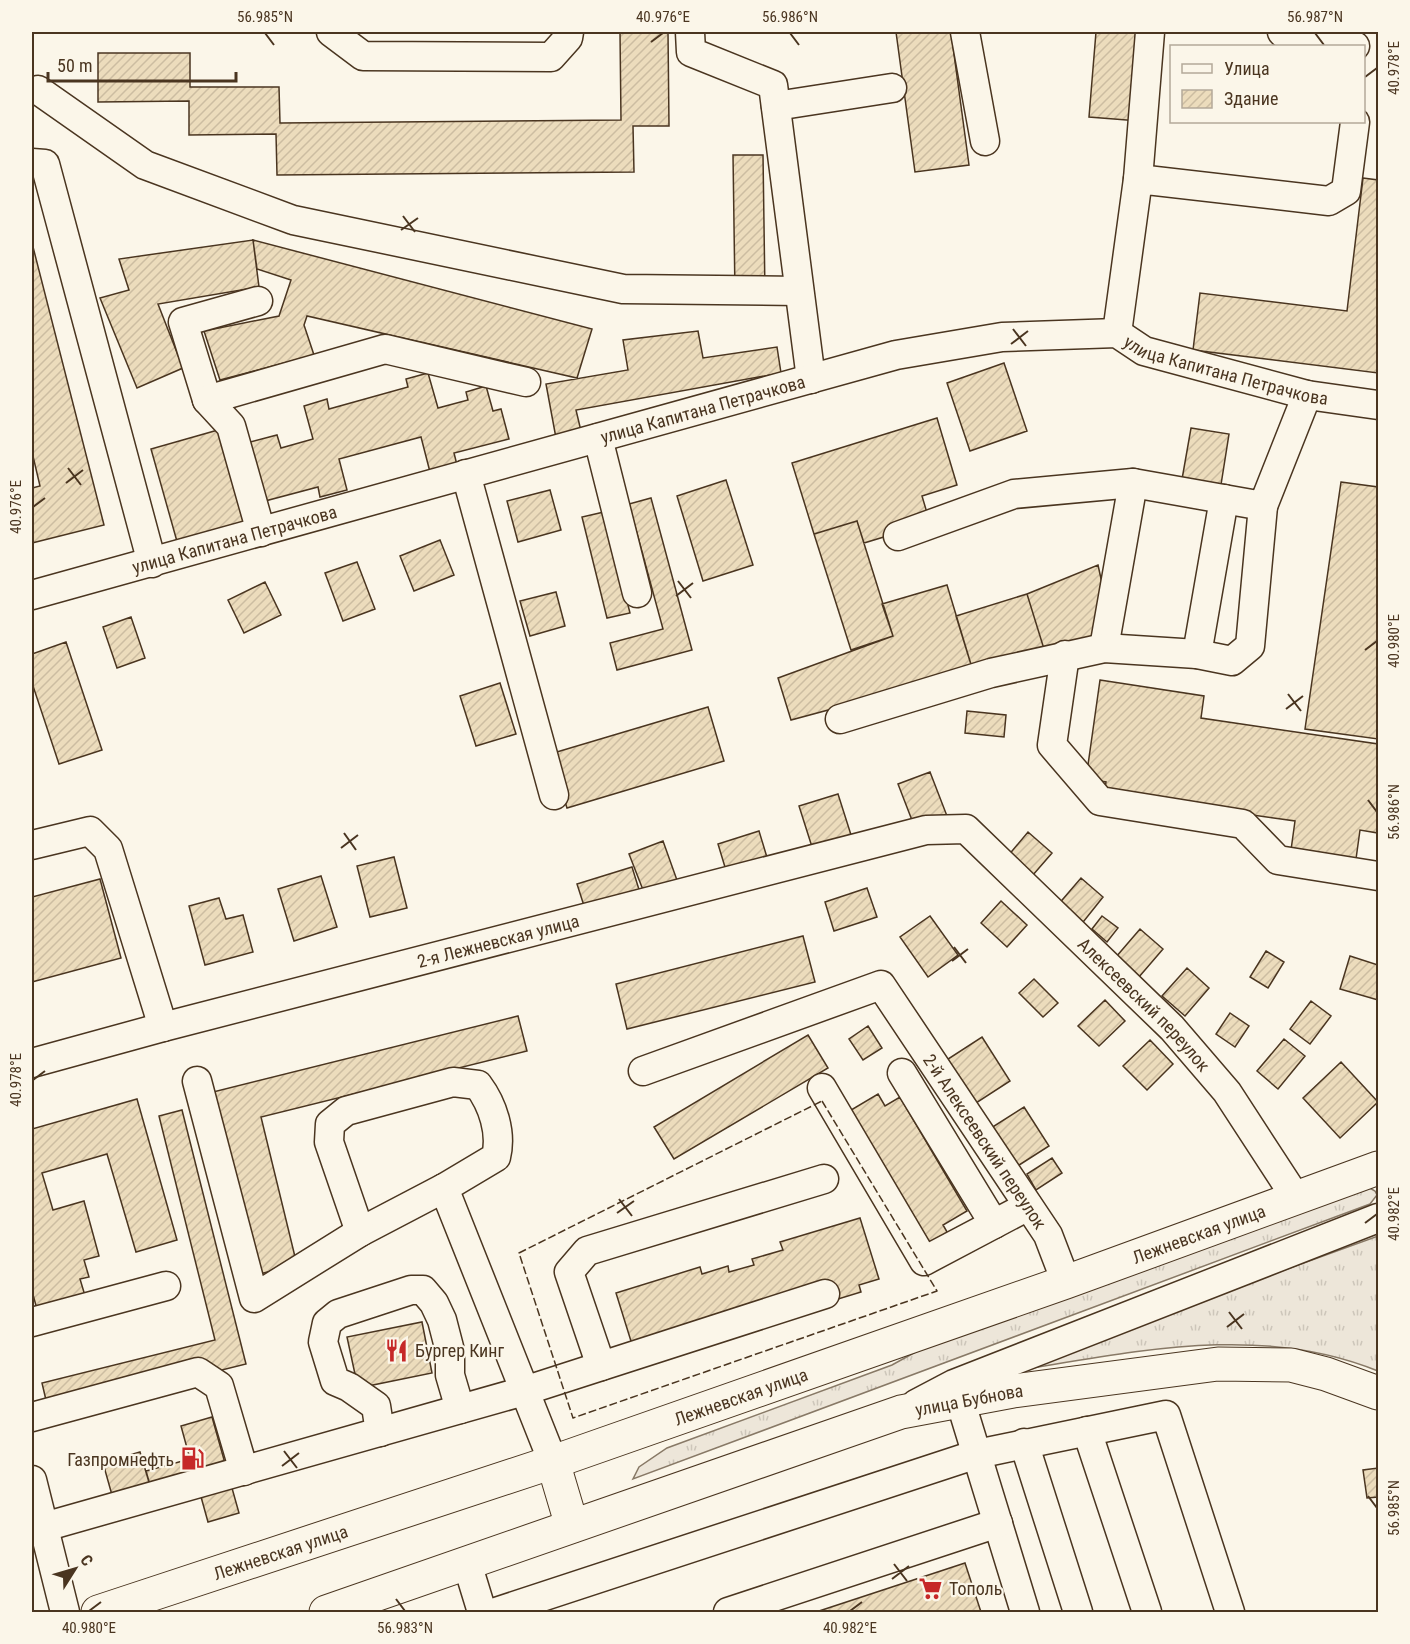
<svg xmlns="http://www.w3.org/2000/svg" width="1410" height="1644" font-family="'Roboto Condensed',sans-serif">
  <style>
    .grass { fill: url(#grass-tufts); stroke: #887966; stroke-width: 1.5 }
    .building { fill: url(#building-hatch); stroke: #4a3520; stroke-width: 1.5 }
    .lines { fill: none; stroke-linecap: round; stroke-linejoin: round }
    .minor-casing { stroke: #4a3520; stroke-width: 31 }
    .highway-casing { stroke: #4a3520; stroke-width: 35 }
    .minor { stroke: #fbf6e9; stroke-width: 28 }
    .highway { stroke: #fbf6e9; stroke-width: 33 }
    .fence { stroke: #4a3520; stroke-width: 1.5; stroke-dasharray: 8 3; stroke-linecap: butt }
    .ticks { fill: none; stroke: #4a3520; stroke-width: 2 }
    .labels { text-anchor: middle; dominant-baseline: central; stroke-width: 4.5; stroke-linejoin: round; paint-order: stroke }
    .street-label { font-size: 18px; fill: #4a3520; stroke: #fbf6e9 }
    .poi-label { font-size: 18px; fill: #4a3520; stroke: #fbf6e9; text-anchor: start }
    .neatline { fill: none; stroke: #4a3520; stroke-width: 2 }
    .ticks-label { font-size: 15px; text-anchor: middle; fill: #4a3520 }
  </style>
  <defs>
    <pattern id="grass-tufts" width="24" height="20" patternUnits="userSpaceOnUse" patternTransform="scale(1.5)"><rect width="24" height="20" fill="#ede6d9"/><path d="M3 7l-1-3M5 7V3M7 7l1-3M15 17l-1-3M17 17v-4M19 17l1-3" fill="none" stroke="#cdc6ba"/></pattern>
    <pattern id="building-hatch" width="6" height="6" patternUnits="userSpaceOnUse" patternTransform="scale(1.5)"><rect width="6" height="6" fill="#ecdcbc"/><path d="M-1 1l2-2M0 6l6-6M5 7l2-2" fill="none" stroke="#ccbda1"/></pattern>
  </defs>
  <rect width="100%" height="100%" fill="#fbf6e9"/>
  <path class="grass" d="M1368 1187 1375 1191 1377 1195 1370 1204 633 1479 639 1467 667 1448 892 1365 954 1331Z
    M1378 1236V1371C1256 1321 1126 1354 1001 1373Z"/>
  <path class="building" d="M620 32H668L669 126H633L634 172 277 175 276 134 189 135V101L98 102V53H190V87H279L280 123 621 120Z
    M896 32H951L969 165 915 172Z
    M1096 32H1147L1139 121 1089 117Z
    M733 155H763L765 294H735Z
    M1363 178 1378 180V373L1193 350 1200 293 1347 311Z
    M253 240 592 329 577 378 307 316 304 325 314 355 220 380 204 331 279 316 291 280 257 269Z
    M253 240 259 287 158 304 183 368 137 388 100 298 129 290 119 259Z
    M32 243 104 525 32 543V488L40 486 32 452Z
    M698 331 703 358 777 347 781 373 576 410 581 431 556 438 546 384 628 370 623 340Z
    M1004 363 1027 431 970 451 947 383Z
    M428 373 438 408 468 400 466 392 486 386 493 411 501 409 509 439 454 453 457 465 430 472 421 437 339 459 347 490 320 497 318 487 265 501 250 442 277 435 281 448 313 439 304 406 327 399 329 409 408 387 406 379Z
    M937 418 957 485 922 496 930 523 864 543 857 521 814 534 792 463Z
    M1191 428 1229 434 1220 491 1181 485Z
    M218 430 245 526 178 545 151 449Z
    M726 480 753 565 703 581 677 496Z
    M1341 482 1378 487V739L1305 729Z
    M550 490 561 530 518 542 507 501Z
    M651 498 692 650 617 670 610 643 663 629 629 504Z
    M604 512 630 613 607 618 582 517Z
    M857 521 893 636 851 650 814 534Z
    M440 540 454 575 414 591 400 556Z
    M357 562 375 609 343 621 325 573Z
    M1098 565 1105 597 1096 645 1044 649 1027 594Z
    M265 582 281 615 244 633 228 600Z
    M947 585 973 671 791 720 778 678 893 636 882 604Z
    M556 592 565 626 530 636 520 601Z
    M1027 594 1044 649 973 671 956 616Z
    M131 617 145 658 117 668 103 627Z
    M66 642 102 750 59 764 32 683V654Z
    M1100 680 1204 696 1201 718 1378 744V833L1360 830 1356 859 1291 850 1295 821 1104 794 1106 782 1086 779Z
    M500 683 516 734 476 746 460 696Z
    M708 707 724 761 567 808 550 754Z
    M967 711 1006 715 1004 737 965 733Z
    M930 772 947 816 915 828 898 784Z
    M838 794 852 838 813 850 799 806Z
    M759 831 769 864 728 877 718 844Z
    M1028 832 1052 853 1026 883 1002 863Z
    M663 841 678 883 645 895 629 854Z
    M394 857 407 908 370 917 357 866Z
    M632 867 641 896 586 912 577 884Z
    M321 876 337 927 294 941 278 889Z
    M1081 878 1103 897 1080 926 1057 906Z
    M100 879 121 958 32 982V897Z
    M867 888 877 917 834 931 825 902Z
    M219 898 226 919 243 915 253 952 205 965 189 906Z
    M1001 901 1027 925 1007 947 981 923Z
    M930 916 958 955 928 977 900 937Z
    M1102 916 1118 928 1107 942 1092 929Z
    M1140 929 1163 949 1139 977 1116 957Z
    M803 936 815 982 627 1029 616 984Z
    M1266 951 1284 962 1268 988 1250 977Z
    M1350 956 1378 965V1000L1340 989Z
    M1187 968 1209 988 1185 1016 1162 996Z
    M1034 979 1058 1003 1043 1017 1019 993Z
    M1105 1000 1125 1021 1099 1046 1078 1026Z
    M1311 1001 1331 1016 1310 1044 1290 1029Z
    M1230 1013 1249 1026 1235 1047 1216 1034Z
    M518 1016 527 1051 261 1117 297 1265 255 1275 209 1093Z
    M868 1026 882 1048 863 1060 849 1039Z
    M808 1035 828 1068 674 1159 654 1127Z
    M982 1037 1010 1081 973 1105 945 1061Z
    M1284 1039 1305 1056 1278 1089 1257 1071Z
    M1150 1040 1173 1064 1147 1090 1123 1066Z
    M1341 1062 1378 1102 1340 1138 1303 1098Z
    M878 1094 885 1106 900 1097 967 1211 943 1225 950 1237 932 1248 841 1116Z
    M137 1099 177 1240 136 1252 107 1154 42 1173 53 1210 84 1201 99 1256 84 1260 89 1277 80 1279 86 1299 38 1313 32 1291V1129Z
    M1024 1107 1049 1146 1016 1167 991 1128Z
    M182 1110 246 1364 49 1413 42 1383 215 1340 159 1116Z
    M1052 1158 1062 1173 1036 1190 1027 1174Z
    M860 1218 879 1279 859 1285 861 1292 658 1354H635L616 1293 700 1267 702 1274 728 1266 729 1272 754 1265 752 1259 783 1250 780 1242Z
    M422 1322 432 1373 358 1388 347 1337Z
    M212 1417 239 1513 208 1522 198 1486 154 1499 146 1471 190 1459 181 1426Z
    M140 1452 157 1509 119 1520 103 1463Z
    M1378 1468V1497L1367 1498 1363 1470Z
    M965 1563 981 1612H816Z"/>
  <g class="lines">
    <defs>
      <g id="minor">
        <path d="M331 32 363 56 551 57 568 38 569 32"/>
        <path d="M690 32 691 52 773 85 811 379"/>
        <path d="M965 32 985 141"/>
        <path d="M1282 32 1284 34 1355 46"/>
        <path d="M38 90 145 165 293 220 623 289 799 291"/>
        <path d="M776 106 892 88"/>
        <path d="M32 163 45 164 152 563"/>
        <path d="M1138 179 1150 32"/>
        <path d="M258 301 183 322 207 400 231 426 261 532"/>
        <path d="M1117 333 1138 179 1329 201 1346 191 1355 122"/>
        <path d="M207 400 385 349 526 382"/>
        <path d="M598 438 637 593"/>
        <path d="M466 474 554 795"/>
        <path d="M898 536 1014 494 1133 483 1263 506 1307 395"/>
        <path id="s1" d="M32 595 896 355 1002 337 1117 333 1144 351 1307 395 1378 405"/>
        <path d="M1104 648 1133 483"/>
        <path d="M1197 654 1224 499"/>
        <path d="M1065 655 1052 745 1100 801 1243 824 1278 860 1378 876"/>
        <path d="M840 719 991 673 1104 648 1197 654 1232 661 1250 646 1263 506"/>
        <path d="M32 845 90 831 108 849 163 1027"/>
        <path id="s2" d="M32 1063 163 1027 926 830 966 829 1172 1028 1227 1092 1296 1198"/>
        <path id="s3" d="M643 1071 881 985 1048 1235 1066 1282"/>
        <path d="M902 1073 994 1224"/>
        <path d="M197 1081 254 1298 360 1232 444 1188"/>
        <path d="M822 1088 924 1261 1028 1206"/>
        <path d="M360 1232 329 1142 330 1124 346 1111 453 1082 478 1085C493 1105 502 1133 496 1157L444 1188 553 1462"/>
        <path d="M32 1322 166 1286"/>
        <path d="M601 1366 569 1272 587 1251 824 1179"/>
        <path d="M960 1400 1025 1612"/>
        <path d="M916 1404 954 1384 1378 1218"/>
        <path d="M32 1417 198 1372 219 1386 244 1471"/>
        <path d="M1087 1431 1147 1612"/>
        <path d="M380 1432 376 1406 349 1387 335 1381 323 1342 327 1323 338 1314 411 1290H423L434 1303 442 1320 450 1351V1375L460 1409"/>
        <path d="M1024 1443 1078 1612"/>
        <path d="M32 1480 65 1612"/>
        <path d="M44 1527 524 1391 825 1294"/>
        <path d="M467 1563 482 1612"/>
        <path d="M496 1612 977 1454 1166 1415 1230 1612"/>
        <path d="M728 1612 998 1523"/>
      </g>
      <g id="highway">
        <path d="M553 1462 572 1526"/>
        <path id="s4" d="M98 1612 553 1462 1066 1282 1378 1168"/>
        <path id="s5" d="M326 1612 901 1412 1013 1391 1218 1364 1291 1365 1326 1374 1378 1393"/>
      </g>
    </defs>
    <use href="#minor" class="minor-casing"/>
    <use href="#highway" class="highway-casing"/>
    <use href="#minor" class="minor"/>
    <use href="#highway" class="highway"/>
    <path class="fence" d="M822 1101 937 1291 573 1418 519 1253Z"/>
  </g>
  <path class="ticks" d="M265 33 274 45M790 33 799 45M1315 33 1324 45M651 42 663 33M1365 77 1377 68M403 216 415 232M401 230 418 218M1013 329 1026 346M1011 344 1028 331M68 468 81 485M66 483 83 470M33 507 45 498M678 581 691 598M676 596 693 583M1365 650 1377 641M1288 694 1301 711M1286 709 1303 696M1368 800 1377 812M344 833 356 850M341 848 358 835M954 947 966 963M952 961 968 949M33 1080 45 1071M619 1199 632 1216M617 1213 634 1201M1365 1223 1377 1214M1229 1312 1242 1329M1227 1327 1244 1314M284 1451 297 1468M282 1466 299 1453M1368 1496 1377 1508M894 1564 907 1581M892 1579 909 1566M396 1599 405 1611M89 1611 101 1602M850 1611 862 1602"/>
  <defs>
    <symbol id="restaurant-bare" viewBox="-9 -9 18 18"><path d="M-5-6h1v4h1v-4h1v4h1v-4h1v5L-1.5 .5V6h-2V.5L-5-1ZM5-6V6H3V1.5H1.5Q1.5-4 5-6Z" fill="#c62828" stroke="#fbf6e9" stroke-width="2.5" paint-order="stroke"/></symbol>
    <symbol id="fuel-bare" viewBox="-9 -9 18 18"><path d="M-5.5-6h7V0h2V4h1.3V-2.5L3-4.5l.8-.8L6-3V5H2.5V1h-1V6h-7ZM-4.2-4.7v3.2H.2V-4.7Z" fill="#c62828" stroke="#fbf6e9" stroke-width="2.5" paint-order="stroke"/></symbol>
    <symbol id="supermarket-bare" viewBox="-9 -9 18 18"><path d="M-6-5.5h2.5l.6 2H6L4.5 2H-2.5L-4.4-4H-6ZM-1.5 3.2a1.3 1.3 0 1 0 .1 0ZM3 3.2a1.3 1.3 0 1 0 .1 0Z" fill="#c62828" stroke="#fbf6e9" stroke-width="2.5" paint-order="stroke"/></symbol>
  </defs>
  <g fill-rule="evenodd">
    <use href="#restaurant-bare" x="380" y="1334" width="33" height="33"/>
    <use href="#fuel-bare" x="176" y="1442" width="33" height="33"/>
    <use href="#supermarket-bare" x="914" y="1572" width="33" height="33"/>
  </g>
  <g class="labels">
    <g class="street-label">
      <text stroke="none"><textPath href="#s1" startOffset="1236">улица Капитана Петрачкова</textPath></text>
      <text stroke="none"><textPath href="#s1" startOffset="696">улица Капитана Петрачкова</textPath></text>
      <text stroke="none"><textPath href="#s1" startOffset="210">улица Капитана Петрачкова</textPath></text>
      <text stroke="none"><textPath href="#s2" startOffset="482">2-я Лежневская улица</textPath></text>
      <text stroke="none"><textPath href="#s2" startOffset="1214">Алексеевский переулок</textPath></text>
      <text stroke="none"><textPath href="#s3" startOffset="441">2-й Алексеевский переулок</textPath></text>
      <text stroke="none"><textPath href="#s4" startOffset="1164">Лежневская улица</textPath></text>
      <text stroke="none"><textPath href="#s4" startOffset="678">Лежневская улица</textPath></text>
      <text stroke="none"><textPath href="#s5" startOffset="678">улица Бубнова</textPath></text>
      <text stroke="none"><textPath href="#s4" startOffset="192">Лежневская улица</textPath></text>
    </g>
    <g class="poi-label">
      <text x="415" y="1350">Бургер Кинг</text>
      <text x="174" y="1459" text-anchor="end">Газпромнефть</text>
      <text x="949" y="1588">Тополь</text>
    </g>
  </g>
  <rect width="1410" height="1644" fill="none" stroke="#fbf6e9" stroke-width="66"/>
  <rect x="1170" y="45" width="195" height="78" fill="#fbf6e9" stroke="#b4a999" stroke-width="1.5"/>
  <rect x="1182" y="64" width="30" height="9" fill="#fbf6e9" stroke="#b4a999" stroke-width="1.5"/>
  <text x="1224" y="75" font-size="18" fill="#4a3520">Улица</text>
  <rect x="1182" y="90" width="30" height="18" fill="url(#building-hatch)" stroke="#b4a999" stroke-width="1.5"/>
  <text x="1224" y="105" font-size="18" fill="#4a3520">Здание</text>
  <g transform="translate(75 1569) rotate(53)" stroke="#fbf6e9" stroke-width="4.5" paint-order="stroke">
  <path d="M0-4.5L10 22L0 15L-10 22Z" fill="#4a3520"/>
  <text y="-9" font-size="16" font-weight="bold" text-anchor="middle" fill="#4a3520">С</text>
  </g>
  <path d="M48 72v9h188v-9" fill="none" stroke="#4a3520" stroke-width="3"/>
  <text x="57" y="72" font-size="18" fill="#4a3520" stroke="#fbf6e9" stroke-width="4.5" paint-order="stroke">50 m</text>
  <rect x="33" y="33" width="1344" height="1578" class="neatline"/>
  <g class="ticks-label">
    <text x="265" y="22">56.985°N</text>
    <text x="663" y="22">40.976°E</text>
    <text x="790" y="22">56.986°N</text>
    <text x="1315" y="22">56.987°N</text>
    <text transform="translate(1394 68) rotate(-90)" y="5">40.978°E</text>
    <text transform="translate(16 507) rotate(-90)" y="5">40.976°E</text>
    <text transform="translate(1394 641) rotate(-90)" y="5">40.980°E</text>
    <text transform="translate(1394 812) rotate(-90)" y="5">56.986°N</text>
    <text transform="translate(16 1080) rotate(-90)" y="5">40.978°E</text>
    <text transform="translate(1394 1214) rotate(-90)" y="5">40.982°E</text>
    <text transform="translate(1394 1508) rotate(-90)" y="5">56.985°N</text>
    <text x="89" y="1633">40.980°E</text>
    <text x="405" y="1633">56.983°N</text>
    <text x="850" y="1633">40.982°E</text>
  </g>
</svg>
